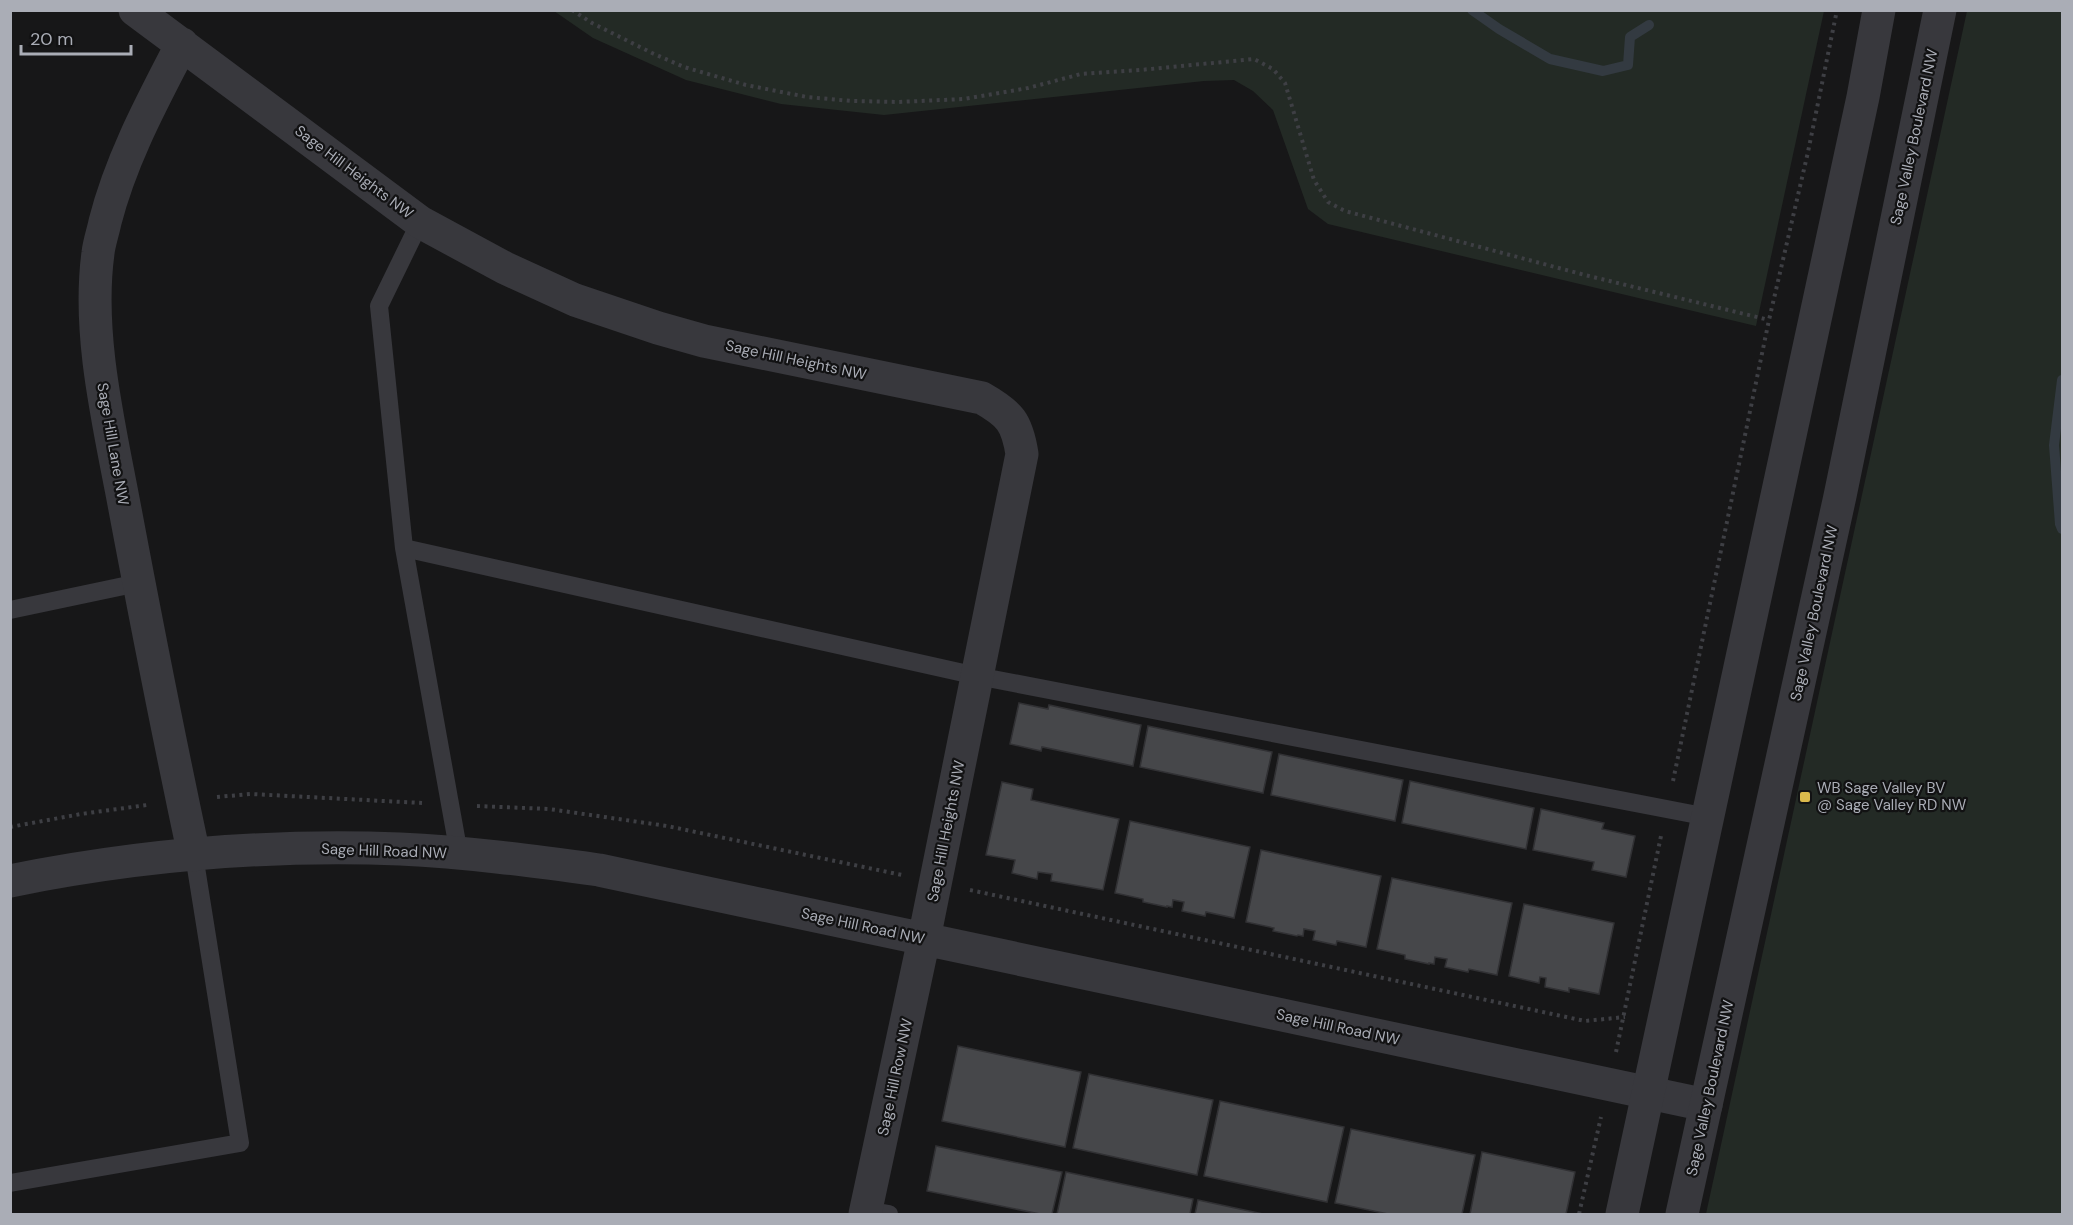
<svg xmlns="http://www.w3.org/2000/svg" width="2073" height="1225" font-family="'DM Sans',sans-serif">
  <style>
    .green { fill: #232a25 }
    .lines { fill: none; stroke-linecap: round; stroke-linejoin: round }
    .stream { stroke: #333a41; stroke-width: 10 }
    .building { fill: #46474a; stroke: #313134; stroke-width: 1.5 }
    .path { stroke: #3e3f44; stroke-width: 4; stroke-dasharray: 3 4.5; stroke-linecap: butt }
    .service { stroke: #38383d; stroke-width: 18 }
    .minor { stroke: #38383d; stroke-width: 33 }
    .tertiary { stroke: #38383d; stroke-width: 33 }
    .poi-dot { fill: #dab94c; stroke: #121213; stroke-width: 2 }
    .labels { text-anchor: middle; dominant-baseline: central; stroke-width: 4.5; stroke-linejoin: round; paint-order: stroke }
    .street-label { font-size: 15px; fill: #aaadb6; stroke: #121213 }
    .poi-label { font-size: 15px; fill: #aaadb6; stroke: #121213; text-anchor: start }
  </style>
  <rect width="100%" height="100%" fill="#171718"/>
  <path class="green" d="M554 11 1824 10V11L1756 326 1328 224 1308 209 1273 110 1253 91 1234 80 1204 81 884 115 781 104 686 80 593 38Z
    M1967 11H2062V1214H1706Z"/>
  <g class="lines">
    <path class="stream" d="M1472 10 1499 29 1550 59 1603 71 1628 65 1630 37 1649 25
      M2062 380 2054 445 2060 524 2062 529"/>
  </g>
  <path class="building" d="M1019 703 1048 709 1049 705 1141 725 1133 766 1042 747 1041 751 1010 744Z
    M1148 726 1272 752 1263 793 1140 767Z
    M1279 754 1403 780 1395 821 1271 795Z
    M1410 781 1534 808 1526 849 1402 823Z
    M1002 782 1033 789 1031 800 1119 819 1103 890 1051 881 1052 874 1038 872 1037 879 1012 873 1015 860 986 855Z
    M1541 809 1604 823 1602 829 1635 836 1626 877 1592 870 1594 862 1533 850Z
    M1130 821 1250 847 1234 918 1206 912 1205 916 1182 911 1184 902 1173 900 1172 907 1167 906V907L1143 902V899L1115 893Z
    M1261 850 1381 876 1366 947 1337 941 1336 945 1313 940 1315 931 1304 929 1303 936 1298 935 1297 936 1273 931 1274 928 1246 922Z
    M1392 878 1512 903 1497 975 1469 969 1468 972 1445 967 1447 959 1435 957 1434 964 1429 963V964L1405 959V955L1377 949Z
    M1524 904 1614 923 1599 994 1569 988V992L1545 987 1546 978 1540 977 1539 983 1509 976Z
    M958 1046 1081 1072 1065 1147 942 1121Z
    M1089 1074 1213 1100 1197 1175 1073 1148Z
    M1220 1101 1344 1127 1327 1202 1204 1176Z
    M1351 1129 1475 1155 1462 1214H1388L1335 1203Z
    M936 1146 1062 1172 1052 1214H1040L927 1191Z
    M1482 1152 1575 1172 1566 1214H1470Z
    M1066 1172 1193 1199 1190 1214H1057Z
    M1198 1200 1263 1214H1195Z"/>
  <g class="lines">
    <path class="path" d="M572 10 592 23 652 53 684 67 746 85 807 97 852 101 898 102 964 99 1028 88 1081 74 1140 70 1254 59 1273 69 1285 83 1314 180 1328 202 1345 211 1585 275 1769 320
      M1673 781 1769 320 1808 152 1837 10
      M217 797 251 794 422 803
      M477 806 549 809 667 826 902 875
      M10 827 81 814 147 805
      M970 890 1585 1021 1625 1017
      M1616 1052 1661 836
      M1579 1214 1601 1117"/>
    <path class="service" d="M420 222 379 306 404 548 459 854
      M404 548 977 676 1708 817
      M10 610 138 583
      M10 1183 240 1143 194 855
      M866 1210 889 1214"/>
    <path class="minor" d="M135 10 420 222 505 268 575 300 658 328 704 341 982 398C1010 414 1017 422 1022 454L924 939 865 1214
      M182 44C152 102 121 159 105 222 103 232 99 243 98 253 87 334 109 424 124 504 146 621 169 738 194 855
      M10 881C138 855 270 844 400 849 466 852 533 861 599 870L1706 1105"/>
    <path class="tertiary" d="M1622 1214 1863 97 1879 10
      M1682 1214 1840 496 1940 10"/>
  </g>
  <rect class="poi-dot" x="1799" y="791" width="12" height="12" rx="3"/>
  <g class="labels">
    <g class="street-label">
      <text transform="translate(1914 137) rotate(-78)">Sage Valley Boulevard NW</text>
      <text transform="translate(354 172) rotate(37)">Sage Hill Heights NW</text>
      <text transform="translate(796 360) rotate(12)">Sage Hill Heights NW</text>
      <text transform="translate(113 444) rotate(80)">Sage Hill Lane NW</text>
      <text transform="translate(1814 613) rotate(-78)">Sage Valley Boulevard NW</text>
      <text transform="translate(946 831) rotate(-79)">Sage Hill Heights NW</text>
      <text transform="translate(384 851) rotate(2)">Sage Hill Road NW</text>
      <text transform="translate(863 926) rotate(12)">Sage Hill Road NW</text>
      <text transform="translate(1338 1027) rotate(12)">Sage Hill Road NW</text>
      <text transform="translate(895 1077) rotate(-78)">Sage Hill Row NW</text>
      <text transform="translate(1710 1088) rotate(-78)">Sage Valley Boulevard NW</text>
    </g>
    <g class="poi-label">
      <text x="1817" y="788">WB Sage Valley BV<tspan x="1817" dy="17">@ Sage Valley RD NW</tspan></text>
    </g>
  </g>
  <rect width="2073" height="1225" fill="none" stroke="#aaadb6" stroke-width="24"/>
  <path d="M21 45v9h110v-9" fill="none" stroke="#aaadb6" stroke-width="3"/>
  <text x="30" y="45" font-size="18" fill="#aaadb6" stroke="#121213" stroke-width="4.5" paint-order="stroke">20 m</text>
</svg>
